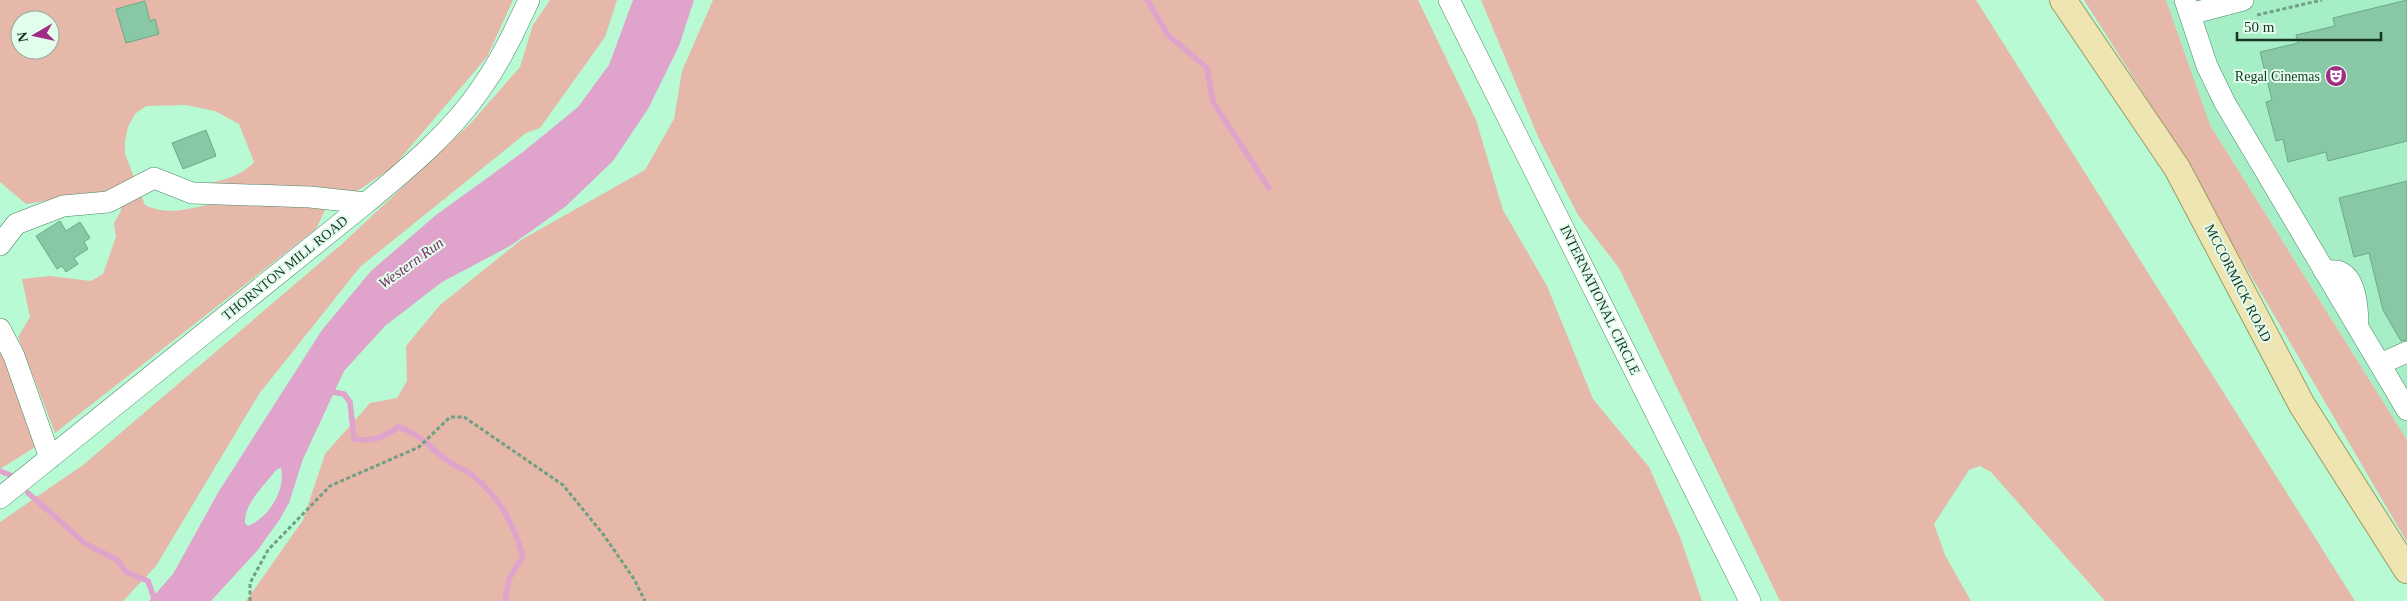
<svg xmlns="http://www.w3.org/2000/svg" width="2407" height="601" font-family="'Times New Roman',serif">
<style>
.built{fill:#a6efc6}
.green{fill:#e6b8a9;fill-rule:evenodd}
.water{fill:#e0a3cc;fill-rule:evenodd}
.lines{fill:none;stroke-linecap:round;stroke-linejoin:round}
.stream{stroke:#e0a3cc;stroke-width:5.5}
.building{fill:#88c8a4;stroke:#6baa87}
.minor-casing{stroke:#498866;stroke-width:22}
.major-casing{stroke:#9c9b60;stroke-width:28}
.path{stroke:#6f9f84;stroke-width:3;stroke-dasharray:4 2.5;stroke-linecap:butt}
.minor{stroke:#fff;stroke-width:21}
.major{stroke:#eee5b3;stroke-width:26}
.labels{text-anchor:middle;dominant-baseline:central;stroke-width:4;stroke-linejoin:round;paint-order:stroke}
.poi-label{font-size:14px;fill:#193325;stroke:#e3fded;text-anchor:end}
.street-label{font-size:14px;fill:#193325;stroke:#e3fded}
.water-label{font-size:15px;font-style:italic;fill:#762f63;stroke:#e3fded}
</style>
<rect width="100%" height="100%" fill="#b8fad4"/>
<!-- built -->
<path class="built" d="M2166,0H2407V440L2210,125Z"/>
<!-- green -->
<path class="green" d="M0,0H513L487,57L393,167L356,192L192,187C214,181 238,180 254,162L239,124L215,111L186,105L146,106L135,114L128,127L125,141V154L145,205C172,218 196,205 223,203C254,200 296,205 327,206L316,229L55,433L18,337L30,317L22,279L50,276L91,281L103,274L116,237L114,223L121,211L119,198L108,191L26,204L0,182ZM20,20H50V50H20Z
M550,0H617L605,37L540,128L526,133L360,267L259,394L156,566L123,601H0V522L83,465L342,244L470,124L520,67L533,25Z
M713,0H1418L1476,120L1503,210L1547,286L1593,399L1649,467L1680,537L1702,601H246L303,520L325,454L370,403L397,398L407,381L406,346L440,305L521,240L645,170L674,119L682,71Z
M1481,0H1976L2355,601H2105L1991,472L1980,466L1969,470L1934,524L1945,555L1971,601H1780L1619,268L1578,215L1539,139Z
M2084,0H2166L2210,125L2407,440V542L2152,107Z
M0,343L40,444L0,469Z"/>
<!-- water -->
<path class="water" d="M633,0H694L679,46L648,109L613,161L565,207L510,246L442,282L385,326L344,371L303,459L289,503L280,519L257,551L211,601H149L173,574L219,491L322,330L371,271L436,215L523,152L578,107L609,65ZM281,468C286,491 268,518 248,526L245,523C244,503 265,485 276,470Z"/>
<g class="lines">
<!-- stream -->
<path class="stream" d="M1147,0L1168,35L1207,68L1213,102L1269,188
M326,391L344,394L350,402L354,439C373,442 383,438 398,427C417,432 430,447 445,459C454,466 464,469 472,475C500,497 513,523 523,556L509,579L505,601
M0,471L10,475
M28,493L86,544L117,560L126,572L148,581L155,601"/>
</g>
<!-- building -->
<path class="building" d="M2407,0V141L2328,161L2326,152L2288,162L2283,139L2276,141L2266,102L2272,100L2260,52L2298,43L2296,35L2335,26L2333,18Z
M145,1L150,21L155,19L159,34L126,43L116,9Z
M206,130L216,156L183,169L172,143Z
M2407,181V340L2401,341L2383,310L2369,253L2354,257L2339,198Z
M60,221L66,231L80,222L90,238L84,242L88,249L74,258L78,264L66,272L62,266L57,269L36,236Z"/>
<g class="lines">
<!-- minor casing -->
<g class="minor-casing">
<path id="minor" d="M1449,0L1750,601
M2185,0L2207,66L2225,103L2407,410
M2190,14L2243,0
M0,245L16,224L63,206L108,202L154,178L192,193L310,197L366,203
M2324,271C2329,271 2336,270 2340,272C2356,279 2357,306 2358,320
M0,329L14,356L50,458
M2380,364L2407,352
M0,498L366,203C407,169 452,132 482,87C501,60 515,30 529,0"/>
</g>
<!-- major casing -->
<g class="major-casing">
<path id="major" d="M2063,0L2177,168L2302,405L2407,570"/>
</g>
<!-- path -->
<path class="path" d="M2257,15L2322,0
M250,601V583L268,550L330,486L419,447L450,417H464L563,485L603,534L634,579L645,601"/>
<!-- minor -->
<use href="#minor" class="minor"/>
<!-- major -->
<use href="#major" class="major"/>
</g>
<!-- icons -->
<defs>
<g id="theatre-disc" transform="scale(1.125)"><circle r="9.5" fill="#a12c85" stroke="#e3fded"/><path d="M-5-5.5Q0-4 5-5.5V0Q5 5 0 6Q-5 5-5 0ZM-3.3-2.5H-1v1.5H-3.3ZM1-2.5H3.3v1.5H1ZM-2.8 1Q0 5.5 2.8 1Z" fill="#fff"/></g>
</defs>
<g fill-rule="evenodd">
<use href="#theatre-disc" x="2336" y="76"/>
</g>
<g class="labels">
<!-- poi labels -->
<g class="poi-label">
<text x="2320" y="76">Regal Cinemas</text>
</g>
<!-- street labels -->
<g class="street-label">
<text transform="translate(285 268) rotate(-39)">THORNTON MILL ROAD</text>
<text transform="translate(2238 283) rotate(63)">MCCORMICK ROAD</text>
<text transform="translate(1600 300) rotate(64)">INTERNATIONAL CIRCLE</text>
</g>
<!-- water labels -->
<g class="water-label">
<text transform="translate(411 263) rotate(-36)">Western Run</text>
</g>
</g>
<!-- north arrow -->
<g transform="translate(35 35) rotate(261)"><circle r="24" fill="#e3fded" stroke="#92ac9d"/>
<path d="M0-4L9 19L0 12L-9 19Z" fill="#a12c85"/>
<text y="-8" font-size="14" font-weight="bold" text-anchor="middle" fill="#193325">N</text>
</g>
<!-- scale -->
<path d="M2237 32v8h144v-8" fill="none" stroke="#193325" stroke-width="2.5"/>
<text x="2244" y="32" font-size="15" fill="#193325" stroke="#e3fded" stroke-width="4" paint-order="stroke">50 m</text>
</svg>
